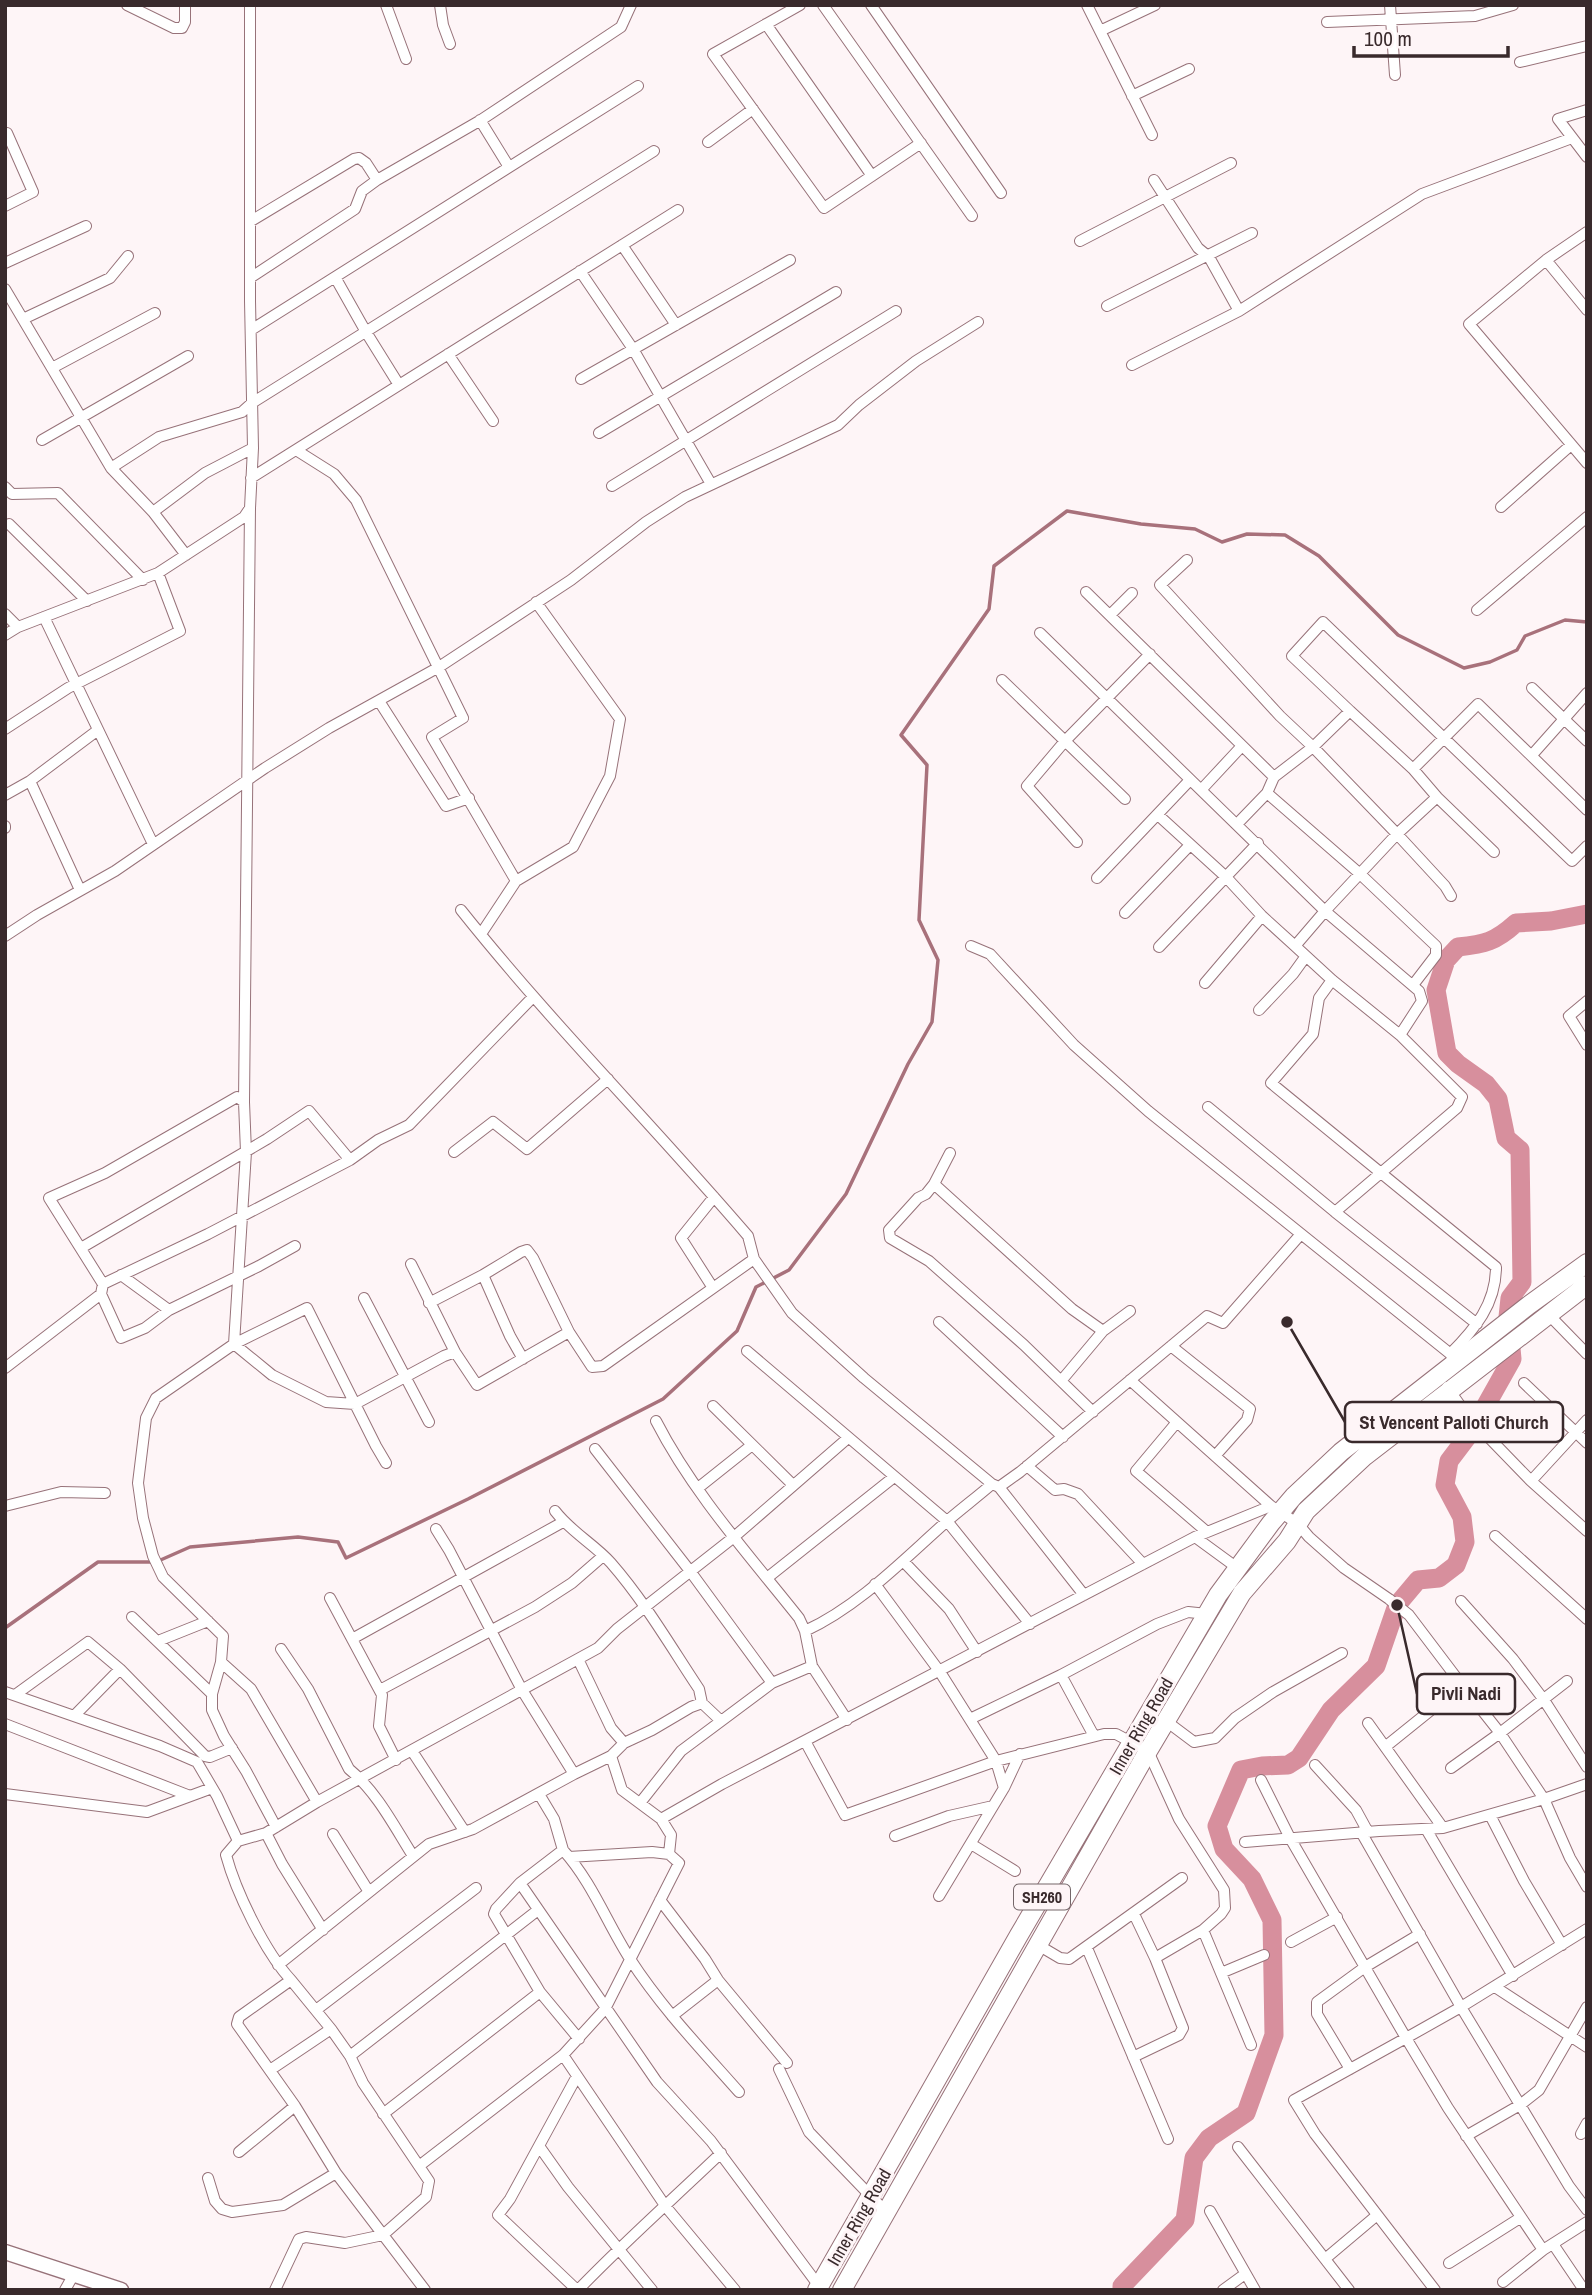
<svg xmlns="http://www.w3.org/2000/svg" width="1592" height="2295" font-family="'Archivo Narrow',sans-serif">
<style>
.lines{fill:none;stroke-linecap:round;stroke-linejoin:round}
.stream{stroke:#a8717b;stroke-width:3.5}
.river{stroke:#d78f9d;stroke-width:19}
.street-casing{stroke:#977279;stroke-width:12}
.secondary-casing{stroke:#977279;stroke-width:17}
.highway-casing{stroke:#977279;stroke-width:20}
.street{stroke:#fff;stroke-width:10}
.secondary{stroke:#fff;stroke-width:14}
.highway{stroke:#fff;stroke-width:18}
.labels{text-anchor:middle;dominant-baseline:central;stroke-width:6;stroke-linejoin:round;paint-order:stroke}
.shield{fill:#fef5f7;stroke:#746769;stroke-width:2}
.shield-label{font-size:16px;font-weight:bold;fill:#392a2c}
.street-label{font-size:18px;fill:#392a2c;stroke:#fef5f7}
.leader{fill:none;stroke:#392a2c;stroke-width:2.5}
.callout-dot{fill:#392a2c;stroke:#fef5f7;stroke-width:2.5}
.callout{fill:#fef5f7;stroke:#392a2c;stroke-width:2.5}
.callout-label{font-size:19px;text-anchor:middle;font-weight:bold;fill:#392a2c}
</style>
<rect width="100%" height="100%" fill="#fef5f7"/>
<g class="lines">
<!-- stream -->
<path class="stream" d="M5,1628L98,1562H156L190,1547L298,1537L338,1542L346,1558L468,1499L663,1399L737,1331L756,1287L789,1270L846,1194L908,1064L932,1022L938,960L919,920L927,765L901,735L989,609L994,566L1067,511L1141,524L1195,529L1222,542L1247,534L1285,535L1319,556L1398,635L1464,668L1490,662L1517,650L1525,636L1565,620L1587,622"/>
<!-- river -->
<path class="river" d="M1122,2290V2286L1185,2220L1194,2158L1209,2138L1246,2113L1274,2035L1272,1920L1252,1879L1224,1849L1217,1826L1241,1770L1262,1766L1288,1765L1299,1758L1331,1710L1376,1666L1397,1605L1418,1580L1439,1578L1456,1565L1465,1542L1462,1517L1445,1485L1449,1461L1471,1432L1512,1359L1508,1317L1510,1298L1522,1282L1520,1150L1506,1138L1498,1099L1486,1084L1458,1064L1447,1053L1436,990L1446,960L1458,947C1485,944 1495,942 1516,923L1551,921L1587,914"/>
<!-- street casing -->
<g class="street-casing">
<path id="street" d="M127,5L174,28H182L185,22V5
M386,5L406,59
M440,5L443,25L450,44
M800,5L713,54L824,208L921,143
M823,5L972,216
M871,5L1001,193
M1087,5L1152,135
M1390,5L1395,75
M1327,22L1475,16L1513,5
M766,24L872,176
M1100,31L1155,5
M1520,62L1587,46
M1132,96L1189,69
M1587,110L1558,119L1587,157
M480,120L509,167
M708,142L753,109
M1154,180L1198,248L1209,257L1239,311
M5,206L33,192L7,133
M251,221L354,159L359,158L366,163L377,180
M1587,232L1546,260L1587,310
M1080,241L1231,163
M622,245L676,325
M1546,260L1469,324L1587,463
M5,263L86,226
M580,271L633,349L711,484
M335,277L366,332L399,385
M250,278L355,209L362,191L377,180L481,120L621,27L631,5
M5,289L111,468L153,512L186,555
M1107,306L1252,233
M23,319L110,278L128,256
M251,330L638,86
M448,354L493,421
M1132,365L1239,311L1422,194L1572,138
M52,368L155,313
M581,379L790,260
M599,433L836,292
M42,440L188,356
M296,450L334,474L356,500L463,718L432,737L516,881
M111,468L159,437L242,412L252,403L654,151
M251,478L678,210
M612,486L896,311
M5,487L12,494L58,493L143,580
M1501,507L1571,445
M153,512L205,473L253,448
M9,524L87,601
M1187,560L1160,585L1280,716L1313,747L1350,711L1413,769L1478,704L1587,810
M1086,592L1274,777L1267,793L1238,823
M1477,610L1587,517
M5,614L18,627
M1110,615L1132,593
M44,617L153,844
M1040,633L1325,911L1295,946L1332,980L1400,1035
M5,635L18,627L158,573L244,517L250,508L253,448L250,301V5
M1002,680L1125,799
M1532,688L1564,719L1532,755
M1587,693L1564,719L1587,741
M379,701L446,806L469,798
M1350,711L1292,656L1323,622L1572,861L1587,846
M5,729L68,688L180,631L158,573
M1274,777L1313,747L1397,834L1437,797L1413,769
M30,781L80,890
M1201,790L1241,747
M1267,793L1359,873L1436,946V955L1413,985
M5,795L30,781L98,730
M1437,797L1494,852
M1158,815L1226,877L1262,916L1295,946
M5,826V828
M1077,842L1027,786L1065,741L1150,654
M1097,878L1190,780
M461,910C551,1023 654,1126 748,1236L754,1259L792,1313L864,1378L992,1484
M1125,913L1190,845
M481,934L516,881L573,847L610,776L620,719L536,602
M5,936L37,915L115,871L265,768L329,728L439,667L571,580L646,522L685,497L838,425L859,405L916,361L978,322
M971,946L990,954L1074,1045L1148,1111L1458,1360
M1159,947L1258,843
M1332,980L1319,998L1313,1034L1271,1083L1496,1267C1496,1304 1475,1329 1450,1354
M1205,983L1262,916
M1587,1001L1569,1016L1587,1045
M1259,1010L1293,974L1306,956
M244,1102L250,508
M1208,1107L1335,1212L1477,1324
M454,1152L493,1122L527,1149L608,1079
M950,1153L934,1184L1072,1309L1103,1331L1061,1381
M350,1160L378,1140L409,1125L533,997
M934,1184L926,1194L918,1198L889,1230L890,1238L929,1261L1024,1345L1093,1412
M1335,1212L1457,1108L1462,1097L1400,1035L1422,1001L1419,991L1325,911L1397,834L1445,886L1451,896
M81,1248L267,1139L309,1111L350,1160L208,1234L103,1284
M411,1264L455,1352L477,1385L569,1332
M121,1275L169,1310
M483,1275L510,1336L523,1359
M713,1288L681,1238L714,1197
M101,1294L121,1338L145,1328L169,1310L259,1266L295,1246
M364,1298L429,1422
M429,1303L483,1275L521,1252L527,1250L533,1258L569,1332L592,1367L603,1366L754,1259
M1548,1314L1587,1354
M939,1322L1063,1437
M1103,1331L1130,1311
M1171,1346L1250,1409L1247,1420L1215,1456
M747,1351L947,1521L1030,1624
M5,1368L101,1294L103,1284L49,1198L105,1173L237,1097L244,1102L246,1152L234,1344L272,1375L326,1402L355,1404L444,1356L455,1352
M1130,1380L1271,1506L1298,1524L1309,1537L1344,1568L1389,1599L1409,1615L1462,1685
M1524,1383L1587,1443
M1447,1387L1467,1415L1531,1481L1587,1420
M713,1406L793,1485
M656,1421C693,1493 749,1555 799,1618L805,1631L812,1666L847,1720
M1177,1422L1136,1471L1207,1532
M595,1449L690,1571L772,1683
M1027,1466L1055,1490L1064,1489L1078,1494L1143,1564
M1531,1481L1587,1531
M999,1487L1084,1595
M698,1488L752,1445
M5,1506L61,1492L105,1493
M555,1511C571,1532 594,1544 611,1563C645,1602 671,1647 699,1689L702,1703L720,1720
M1495,1536L1587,1619
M1195,1537L1236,1567
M903,1561L949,1609L977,1652
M767,1578L894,1477
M875,1584L940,1672L996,1761L1104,1734H1116L1148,1751L1179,1819L1224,1890L1225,1908L1221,1914L1203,1930L1155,1958L1183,2028L1179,2035L1133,2057
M330,1598L382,1695L379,1726L396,1760
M1461,1601L1513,1659L1544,1700L1587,1767
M132,1617L212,1694
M805,1631C859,1606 902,1561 946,1522C961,1509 977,1497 992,1484L999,1487L1020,1472L1207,1316L1223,1323L1301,1234
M352,1639L563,1522
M158,1641L208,1621
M281,1649L308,1689L349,1769C377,1792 394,1826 413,1856
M221,1662L223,1636L163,1577L153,1556L143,1518L138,1483L146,1418L156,1398L234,1344L307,1308L376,1446L386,1463
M1061,1675L1094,1736
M380,1690L535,1607L572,1583L603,1556
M5,1692L160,1746L197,1762L217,1796L238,1841L226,1855C236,1892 265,1952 291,1980L239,2017L237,2024L295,2106L336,2173L425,2290
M15,1695L88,1642L120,1669L205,1756L210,1757L232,1748
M74,1716L120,1669
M970,1719L1061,1675L1157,1624L1188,1612L1207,1614
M1166,1721L1194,1742L1215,1738L1235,1718L1273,1692L1342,1653
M1368,1723L1443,1828
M5,1724L190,1796
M805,1741L845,1815L996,1761L1004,1788
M624,1743L652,1730L691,1707L702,1703
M1385,1747L1462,1685L1500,1733L1567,1681
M412,1751L465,1832
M611,1756L622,1790L661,1819L671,1835L669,1854
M1315,1765L1356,1810L1368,1832
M1451,1768L1500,1733L1544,1799L1570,1858L1587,1887
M574,1774L611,1756L624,1743L611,1728L578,1659
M1261,1780L1290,1838L1406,2038L1461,2007L1361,1832
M5,1794L147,1812L212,1788
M539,1794L554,1819L563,1850
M640,1803L681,1751L772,1683L812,1666
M1490,1815L1524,1881L1562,1945
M661,1819L722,1784L1195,1537L1271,1506
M276,1827L246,1771L224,1736L212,1710V1694L221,1662L251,1689L317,1802
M1426,1829L1513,1976
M266,1833L282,1864L323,1930
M333,1834L369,1892
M895,1836L949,1816L993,1806
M238,1841L266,1833L317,1802L598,1648L617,1629L734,1537L848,1438
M1245,1842L1379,1831L1443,1828L1544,1799L1587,1784
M971,1844L1015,1871
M520,1883L496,1909L494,1914L540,1992L579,2039
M939,1896L1004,1788L1020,1754
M660,1900L705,1959L718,1980L787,2063
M1134,1914L1155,1958
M1587,1929L1461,2007L1569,2186L1587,2210
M1203,1930L1251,2045
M1291,1942L1337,1917
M1038,1945L1060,1958L1069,1959L1182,1878
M1087,1948L1168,2139
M278,1965L429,1844L473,1829L574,1774L522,1690L449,1550L436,1529
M1221,1973L1264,1955
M1495,1987L1587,2047
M316,2010L476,1888
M672,2016L718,1980
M563,2055L666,2207L735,2290
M350,2056L538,1910
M779,2069L809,2132L886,2212
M1350,2069L1317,2014V2002L1365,1967L1420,1934
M270,2070L331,2029
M577,2076L510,2199L498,2215L577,2290
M739,2092C701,2049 661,2007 630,1959C607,1923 592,1882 563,1850L520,1883L657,2082L711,2141L819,2286
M383,2114L540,1992
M1581,2134L1587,2123
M1466,2136L1520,2105L1539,2090L1587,2007
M539,2146L568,2187L652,2290
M1238,2147L1349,2290
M239,2152L295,2106
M419,2166L563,2055L605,2009L679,1863L669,1854L652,1852L569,1857
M208,2178L215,2201L222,2209L232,2212L283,2205L336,2173
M1210,2211L1255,2290
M1553,2244L1584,2290
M1325,2259L1376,2216
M1449,2263L1520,2218
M1503,2282L1543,2250
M65,2290L74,2274
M275,2290L299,2239L306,2237L345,2243L383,2235L426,2197L429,2181L363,2083L350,2056L331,2029L291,1980
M578,2290C624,2242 673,2199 721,2153
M1223,2290L1245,2274
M1435,2290L1315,2134L1294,2100L1406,2038L1448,2108L1543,2250L1587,2222"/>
</g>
<!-- secondary casing -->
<g class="secondary-casing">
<path id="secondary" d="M5,2252L121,2290"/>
</g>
<!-- highway casing -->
<g class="highway-casing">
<path id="highway" d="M817,2290L1019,1935L1218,1595L1271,1523L1294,1496L1341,1452L1529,1305L1587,1263
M842,2290L1148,1751L1242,1593L1287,1541L1306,1511L1365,1456L1587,1285"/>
</g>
<!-- street -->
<use href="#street" class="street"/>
<!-- secondary -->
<use href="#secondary" class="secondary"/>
<!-- highway -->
<use href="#highway" class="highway"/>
</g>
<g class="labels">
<!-- shield labels -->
<rect class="shield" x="1014" y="1884.5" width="56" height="25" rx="5"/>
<g class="shield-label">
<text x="1042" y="1897">SH260</text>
</g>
<!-- street labels -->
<g class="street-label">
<text transform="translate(1141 1726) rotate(-60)">Inner Ring Road</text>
<text transform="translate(859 2217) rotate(-60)">Inner Ring Road</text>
</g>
</g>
<!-- callouts -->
<path class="leader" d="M1287 1322L1345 1422M1397 1605L1417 1694"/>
<g class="callout-dot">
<circle cx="1287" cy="1322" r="7"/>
<circle cx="1397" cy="1605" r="7"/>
</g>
<g class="callout">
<rect x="1345" y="1402" width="218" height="40" rx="7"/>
<rect x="1417" y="1674" width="98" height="40" rx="7"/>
</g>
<g class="callout-label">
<text x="1454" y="1429">St Vencent Palloti Church</text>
<text x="1466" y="1700">Pivli Nadi</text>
</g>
<!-- border -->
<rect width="1592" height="2295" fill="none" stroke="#392a2c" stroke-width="14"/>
<!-- scale -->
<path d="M1354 46v10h154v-10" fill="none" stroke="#392a2c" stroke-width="3.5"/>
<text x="1364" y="46" font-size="21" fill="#392a2c" stroke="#fef5f7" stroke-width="5" paint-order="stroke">100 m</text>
</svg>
